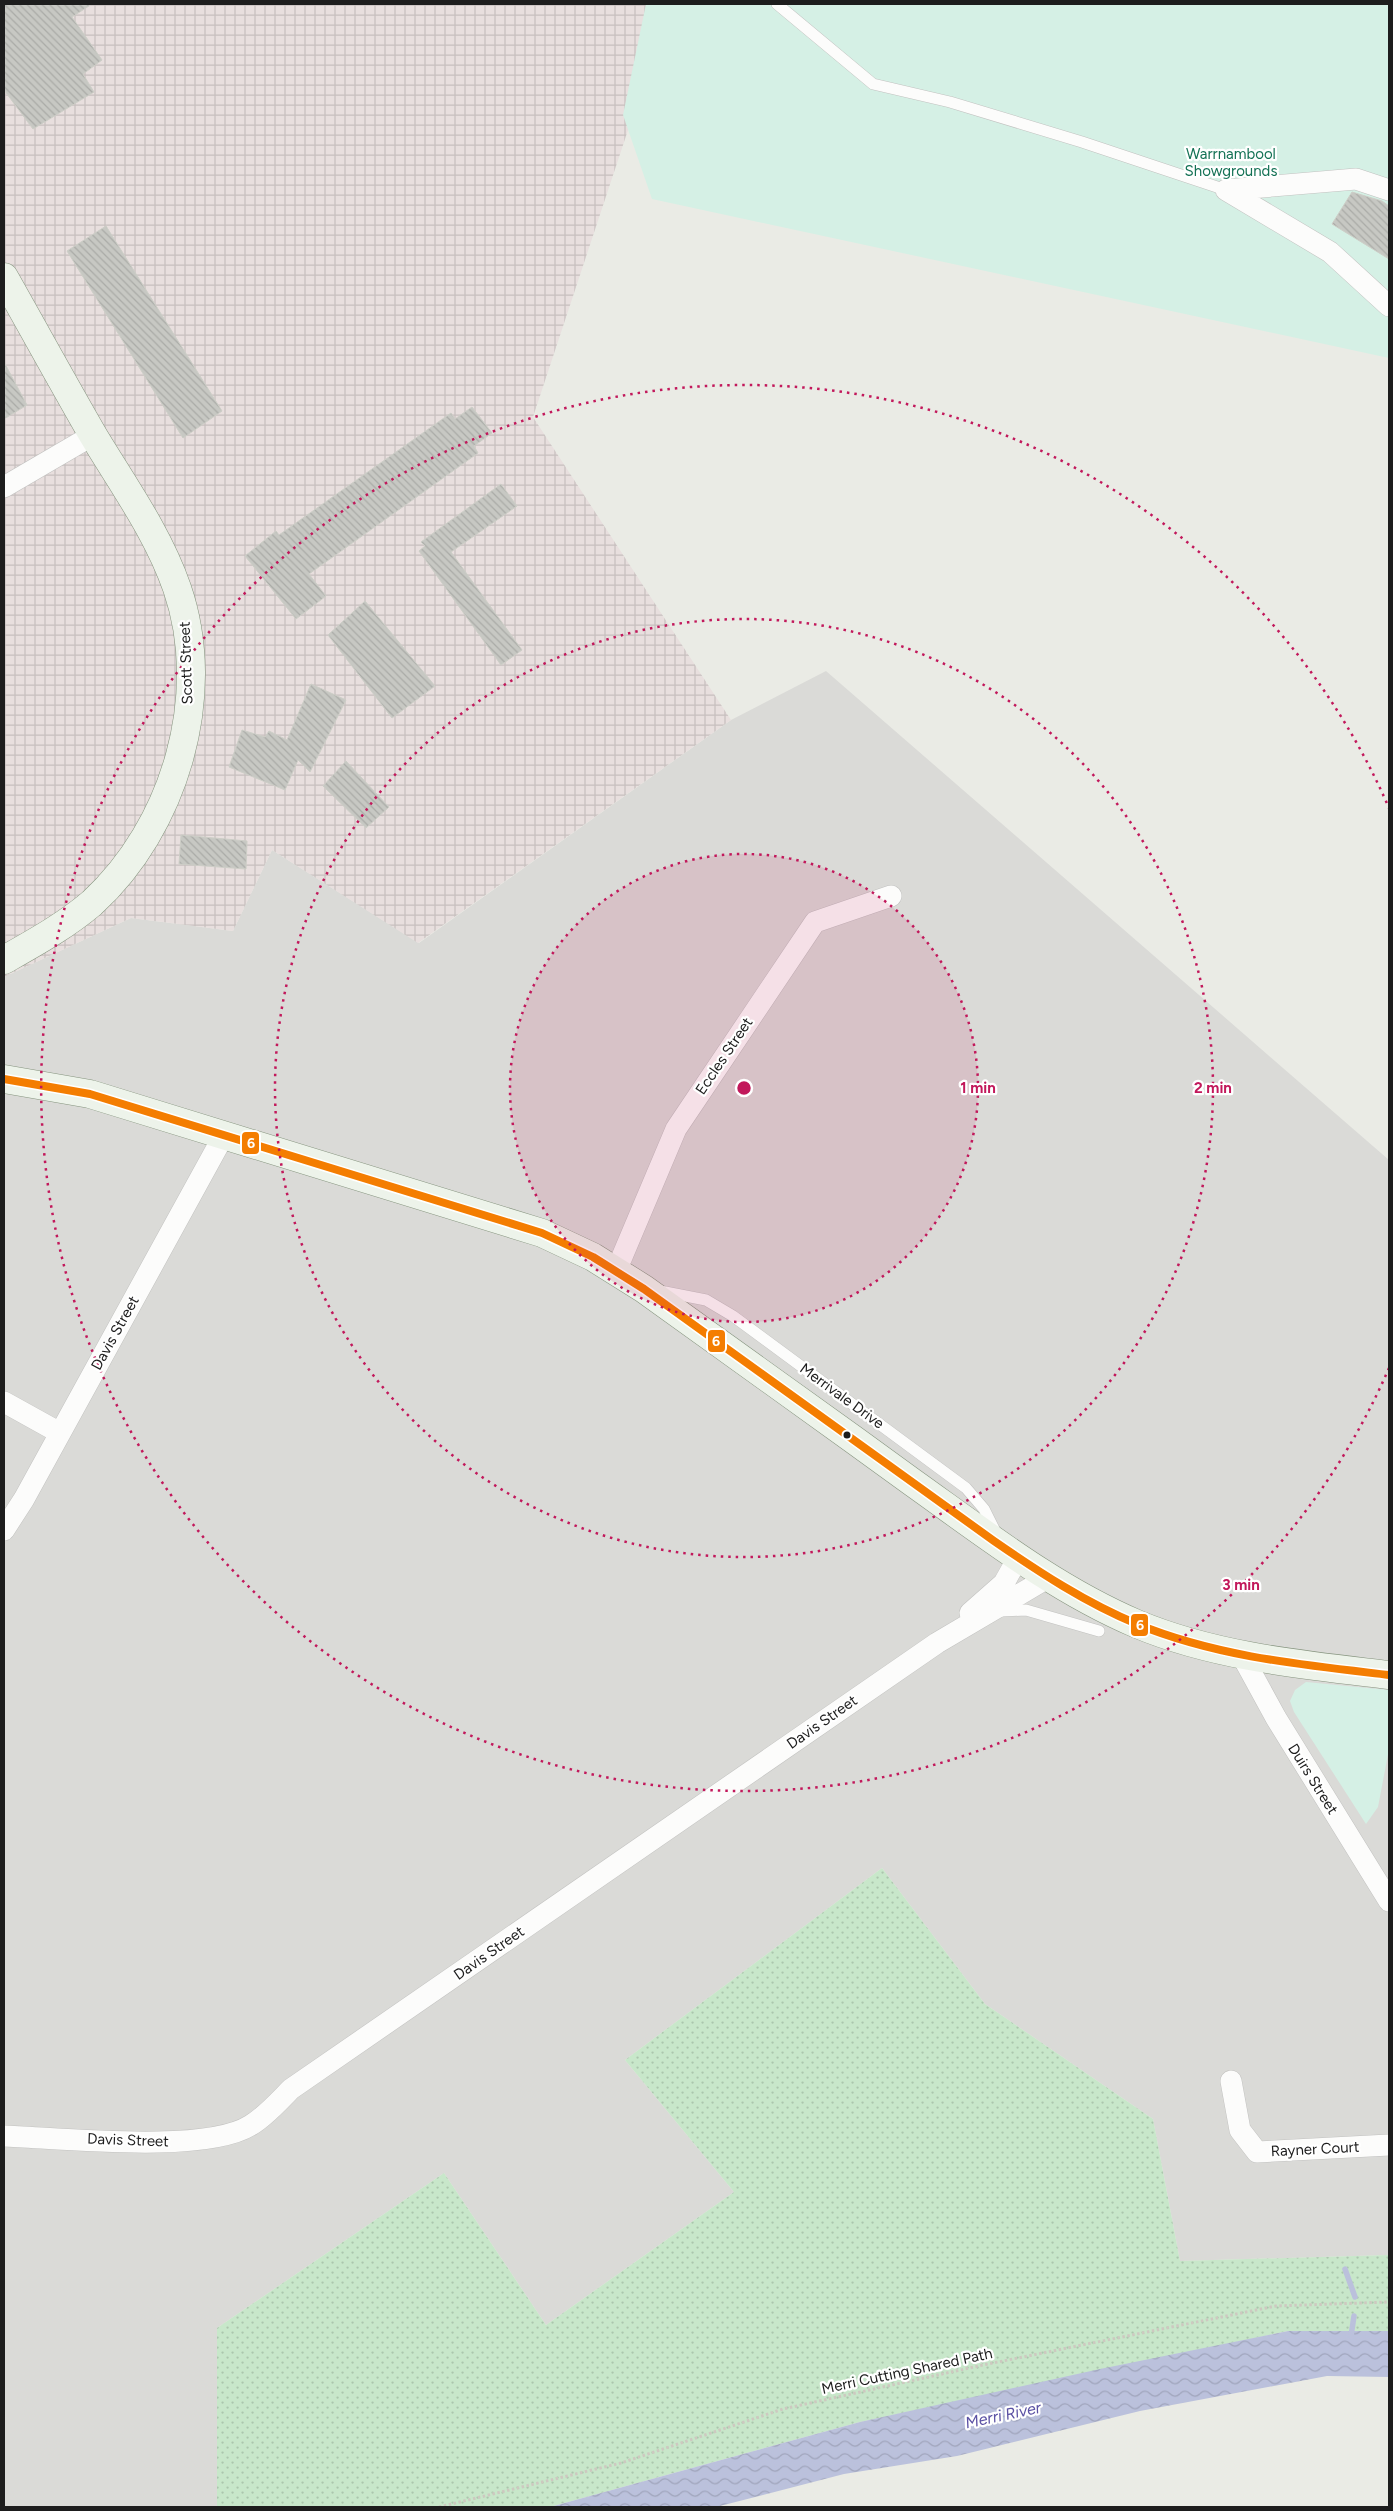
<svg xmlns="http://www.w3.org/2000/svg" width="1393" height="2511" font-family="Figtree,sans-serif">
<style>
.residential{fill:#dadad7}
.industrial{fill:url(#industrial-grid)}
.grass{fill:url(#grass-dots)}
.park{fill:#d5f0e5}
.water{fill:url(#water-waves)}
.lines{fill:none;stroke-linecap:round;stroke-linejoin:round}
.stream{stroke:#bbc1dc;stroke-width:5.5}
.building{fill:url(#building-back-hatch);stroke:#cdcec7}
.lane-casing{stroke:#c2c2c0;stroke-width:12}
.street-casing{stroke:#c2c2c0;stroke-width:22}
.secondary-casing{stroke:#86947f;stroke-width:29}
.path{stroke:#cdc9c0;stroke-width:3;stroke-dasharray:2.5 2.5;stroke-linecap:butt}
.lane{stroke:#fcfcfb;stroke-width:11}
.street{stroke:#fcfcfb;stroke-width:21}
.secondary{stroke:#edf3ea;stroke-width:28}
.bus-1-casing{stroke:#fff;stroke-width:11}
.bus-1{stroke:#f47d01;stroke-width:8}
.ring{fill:none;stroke:#c2185b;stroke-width:2.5;stroke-dasharray:2.5 5}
.bus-dot{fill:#1d1d1d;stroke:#fff;stroke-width:2}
.labels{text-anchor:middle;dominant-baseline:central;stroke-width:4.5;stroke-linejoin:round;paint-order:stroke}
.park-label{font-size:15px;fill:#147255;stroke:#fff}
.street-label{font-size:15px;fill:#1d1d1d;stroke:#fff}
.water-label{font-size:16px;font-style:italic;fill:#5b51a4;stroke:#fff}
.centre{fill:#c2185b;stroke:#fff;stroke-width:2.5}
.ring-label{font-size:15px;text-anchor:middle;font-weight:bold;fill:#c2185b;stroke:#fff;stroke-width:4.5;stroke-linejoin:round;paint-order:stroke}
.line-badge{stroke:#fff;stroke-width:2}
.badge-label{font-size:14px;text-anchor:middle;font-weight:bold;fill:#fff}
</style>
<defs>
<pattern id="industrial-grid" width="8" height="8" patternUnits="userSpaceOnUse" patternTransform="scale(1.25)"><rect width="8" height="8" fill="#e8dfde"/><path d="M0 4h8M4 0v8" fill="none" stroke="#c7bfbe"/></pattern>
<pattern id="grass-dots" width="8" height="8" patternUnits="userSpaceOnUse" patternTransform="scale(1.25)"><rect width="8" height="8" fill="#c8e7ca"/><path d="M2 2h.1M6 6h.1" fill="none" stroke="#abc6ad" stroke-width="1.8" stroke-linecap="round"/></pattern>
<pattern id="water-waves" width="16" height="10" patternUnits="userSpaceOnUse" patternTransform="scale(1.25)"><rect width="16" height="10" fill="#bbc1dc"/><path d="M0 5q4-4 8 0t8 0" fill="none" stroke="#a0a5bc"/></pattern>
<pattern id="building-back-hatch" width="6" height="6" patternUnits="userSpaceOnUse" patternTransform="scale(1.25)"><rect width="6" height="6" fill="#c7c8c3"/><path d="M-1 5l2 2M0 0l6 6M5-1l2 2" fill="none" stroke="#aaaba7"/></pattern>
</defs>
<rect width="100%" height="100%" fill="#eaebe5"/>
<!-- residential -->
<path class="residential" d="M826,671L1389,1160V2255L1180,2261L1153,2119L985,2004L882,1868L625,2060L734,2192L546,2325L444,2173L217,2328V2507H4V977L131,918L233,931L272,850L419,943L731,720Z"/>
<!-- industrial -->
<path class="industrial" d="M4,4H652L628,130L533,417L731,720L418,943L272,850L233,931L131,918L4,977Z"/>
<!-- grass -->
<path class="grass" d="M882,1868L985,2004L1153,2119L1180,2261L1389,2255V2331H1288L860,2422L550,2507H217V2328L444,2173L546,2325L734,2192L625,2060Z"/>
<!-- park -->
<path class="park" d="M646,4H1389V358L652,199L623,115Z
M1306,1682L1389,1690V1749L1378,1807L1366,1824L1294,1712L1290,1701L1295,1690Z"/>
<!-- water -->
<path class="water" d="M1288,2331H1389V2377L1327,2376L1140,2411L957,2456L844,2474L716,2507H550L860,2422L1100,2369Z"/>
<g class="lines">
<!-- stream -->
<path class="stream" d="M1345,2269L1355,2297
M1351,2336L1354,2316"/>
</g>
<!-- building -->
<path class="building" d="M4,4H92L72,17L102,60L83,74L94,92L33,129L4,90Z
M1352,192L1382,201L1389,206V259L1332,224Z
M106,226L222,411L183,438L67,251Z
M4,362L27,405L4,419Z
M472,407L492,433L474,446L478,453L309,574L326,596L296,619L245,556L276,531L279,535L451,413L455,419Z
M501,484L517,506L451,552L522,650L501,665L419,551L425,546L421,542Z
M365,601L435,686L392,718L328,635Z
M311,684L346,700L310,772L298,760L285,790L229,767L242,730L265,737L269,731L287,740Z
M346,761L389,807L366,828L323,786Z
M181,835L247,841L246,869L179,864Z"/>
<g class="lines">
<!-- lane casing -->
<g class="lane-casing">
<path id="lane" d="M777,4L873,84L950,102L1082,142L1226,190
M660,1291L706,1300L733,1316L966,1488L984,1509L997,1535
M1001,1611L1026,1610L1099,1631"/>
</g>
<!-- street casing -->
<g class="street-casing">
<path id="street" d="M1226,190L1330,252L1389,306
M1226,190L1356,179L1389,190
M4,487L93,435
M616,1271L676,1129L815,922L891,896
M4,1402L60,1433
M4,1530L24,1499L224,1135
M970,1613L1004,1583L1018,1558
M1241,1654L1276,1718L1389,1901
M1231,2081L1240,2130L1257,2152L1389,2145
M4,2136C60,2138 206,2154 251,2125C266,2116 279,2101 291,2089L937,1643L1049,1577"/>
</g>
<!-- secondary casing -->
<g class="secondary-casing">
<path id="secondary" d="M4,277C34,330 63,383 93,435C123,485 158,533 177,588C214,695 175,827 92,903C65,926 34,943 4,960
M4,1079L90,1094L542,1233L593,1257L644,1289C733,1353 823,1417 912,1482C985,1534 1055,1589 1137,1624C1216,1657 1305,1665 1389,1675"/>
</g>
<!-- path -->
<path class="path" d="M439,2507L621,2463L783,2409L983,2365L1276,2306L1389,2302"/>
<!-- lane -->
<use href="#lane" class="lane"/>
<!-- street -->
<use href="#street" class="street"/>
<!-- secondary -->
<use href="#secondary" class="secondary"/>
<!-- bus-1 casing -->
<g class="bus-1-casing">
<path id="bus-1" d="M4,1079L90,1094L542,1233L593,1257L644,1289L994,1541C1039,1572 1086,1603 1137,1624C1217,1657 1304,1665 1389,1675"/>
</g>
<!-- bus-1 -->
<use href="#bus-1" class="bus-1"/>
</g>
<!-- distance rings -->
<circle cx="744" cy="1088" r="234" fill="#c2185b" fill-opacity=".12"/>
<g class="ring">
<circle cx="744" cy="1088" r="234"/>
<circle cx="744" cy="1088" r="469"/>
<path d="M1389 1368A703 703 0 1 1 1389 808"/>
</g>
<!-- markers -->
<circle class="bus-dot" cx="847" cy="1435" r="4.5"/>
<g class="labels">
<!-- park labels -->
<g class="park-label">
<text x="1231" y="154">Warrnambool<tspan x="1231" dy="17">Showgrounds</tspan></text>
</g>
<!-- street labels -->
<g class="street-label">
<text transform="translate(186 663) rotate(-92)">Scott Street</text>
<text transform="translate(724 1056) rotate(-56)">Eccles Street</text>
<text transform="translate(115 1333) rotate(-61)">Davis Street</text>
<text transform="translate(842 1396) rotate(36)">Merrivale Drive</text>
<text transform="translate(822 1722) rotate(-35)">Davis Street</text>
<text transform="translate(1313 1779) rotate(58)">Duirs Street</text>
<text transform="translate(489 1953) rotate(-35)">Davis Street</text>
<text transform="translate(128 2140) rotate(2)">Davis Street</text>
<text transform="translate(1315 2149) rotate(-3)">Rayner Court</text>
<text transform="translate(907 2371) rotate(-12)">Merri Cutting Shared Path</text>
</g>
<!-- water labels -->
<g class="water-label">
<text transform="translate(1003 2415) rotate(-12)">Merri River</text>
</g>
</g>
<circle cx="744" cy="1088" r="8" class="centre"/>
<g class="ring-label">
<text x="978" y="1093">1 min</text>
<text x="1213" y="1093">2 min</text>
<text x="1241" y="1590">3 min</text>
</g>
<g class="line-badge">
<rect x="241" y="1131" width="19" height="24" rx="5" fill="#f47d01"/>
<rect x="707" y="1329" width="19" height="24" rx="5" fill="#f47d01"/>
<rect x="1130" y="1613" width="19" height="24" rx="5" fill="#f47d01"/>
</g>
<g class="badge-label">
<text x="251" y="1148">6</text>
<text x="716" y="1346">6</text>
<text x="1140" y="1630">6</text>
</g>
<!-- border -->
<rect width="1393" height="2511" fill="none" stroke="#1d1d1d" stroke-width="10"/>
</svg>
